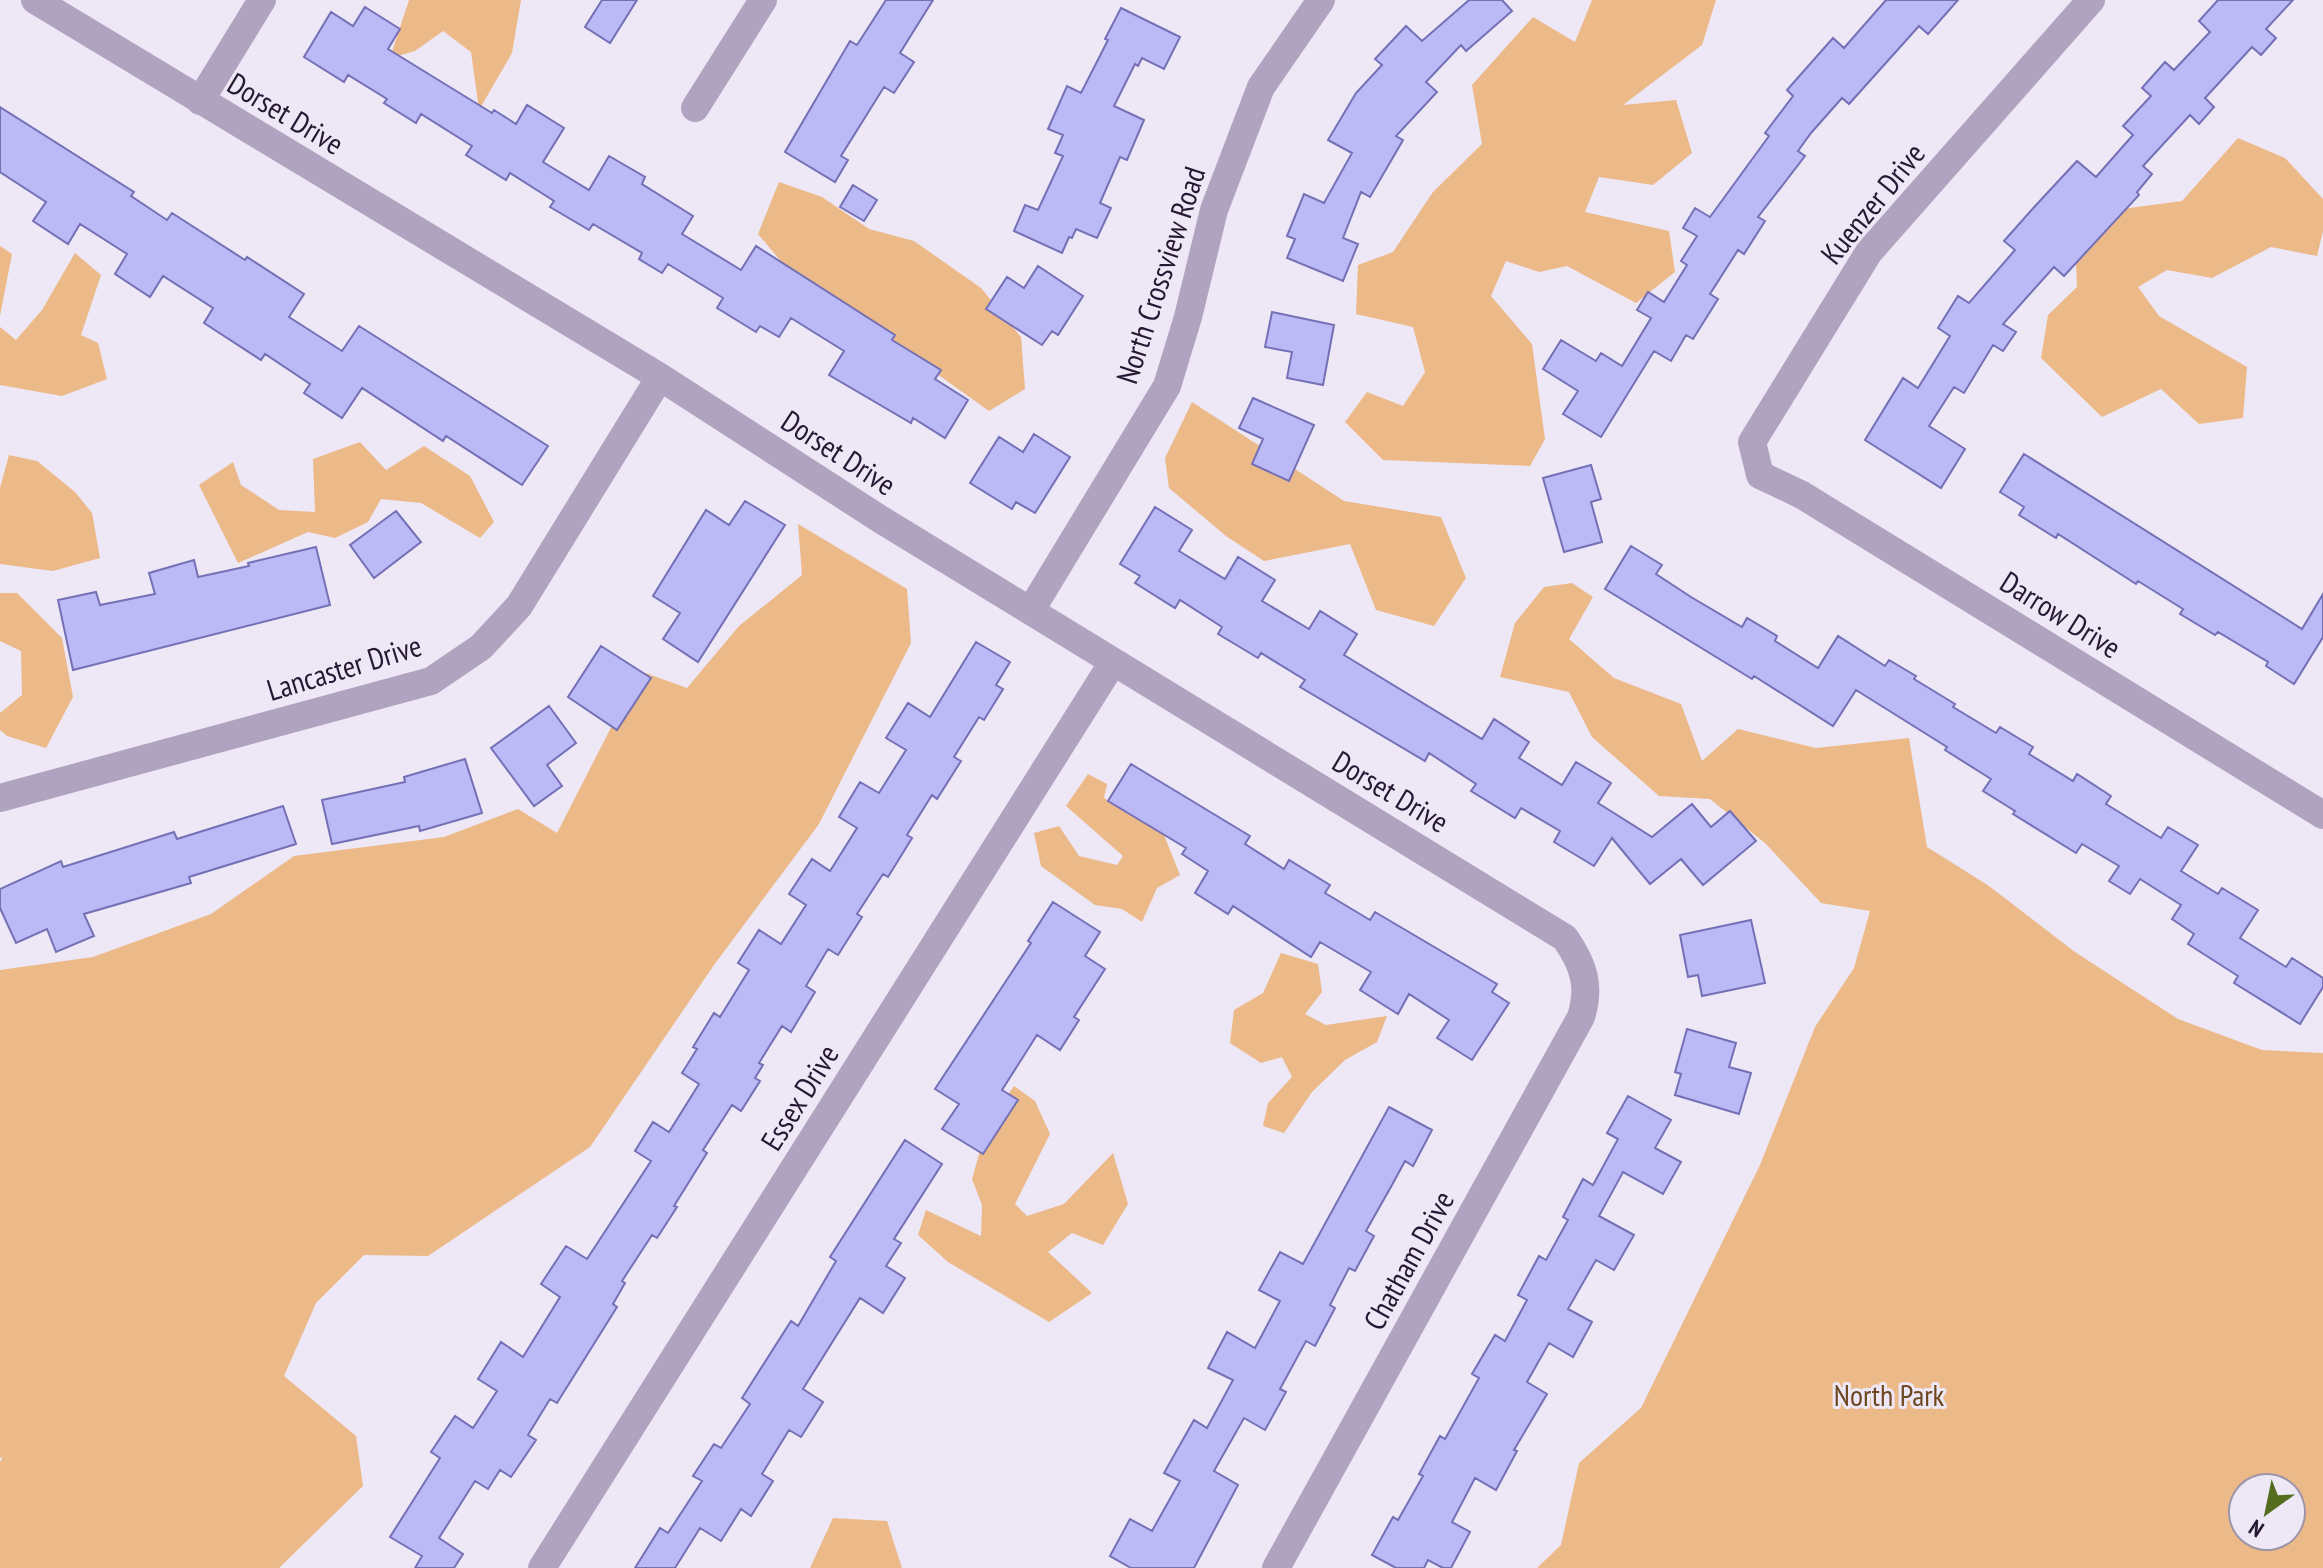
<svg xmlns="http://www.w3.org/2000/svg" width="2323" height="1568" font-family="'PT Sans Narrow',sans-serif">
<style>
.green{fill:#ecb988;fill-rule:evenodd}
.building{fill:#bbbaf7;stroke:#7470b6;stroke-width:2}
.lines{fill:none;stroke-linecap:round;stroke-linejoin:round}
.minor{stroke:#b0a3c0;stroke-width:28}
.labels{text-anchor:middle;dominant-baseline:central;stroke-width:6;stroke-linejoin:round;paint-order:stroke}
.street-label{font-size:30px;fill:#251833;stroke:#eee7f6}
.park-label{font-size:30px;fill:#6d471f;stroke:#eee7f6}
</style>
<rect width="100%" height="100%" fill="#eee7f6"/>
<!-- green -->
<path class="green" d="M409,0H521L512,53L479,110L471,52L443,31L415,51L390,58Z
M1592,0H1716L1702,45L1623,105L1676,100L1692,153L1653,185L1599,177L1585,212L1669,231L1675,272L1636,303L1567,266L1539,272L1506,261L1491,296L1532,344L1545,439L1530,466L1383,460L1345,422L1367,392L1403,406L1425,372L1413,327L1356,314L1358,265L1393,252L1433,192L1482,144L1472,85L1533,17L1575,42Z
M2238,138L2285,158L2323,199V231L2317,256L2271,247L2212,278L2167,270L2138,287L2159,316L2247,367L2243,418L2199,424L2161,389L2102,417L2041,358L2048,315L2077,287L2075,238L2114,210L2182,201Z
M779,182L822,197L869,229L914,241L981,288L1021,337L1025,389L989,411L863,321L795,278L758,234Z
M0,246L12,254L0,316Z
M75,253L101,275L81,335L98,343L107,379L62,396L0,385V327L16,340L42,310Z
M1192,402L1344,501L1441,517L1466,578L1434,626L1376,610L1350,544L1264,561L1226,536L1169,488L1165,458Z
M360,442L386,470L424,446L470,476L494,522L480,538L421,503L381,499L368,522L335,538L308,532L238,563L199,485L233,462L241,485L279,510L315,512L313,459Z
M9,455L37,461L75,492L92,513L100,558L53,571L0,564V488Z
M798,524L907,589L911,643L819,824L714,965L590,1147L428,1256L364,1255L316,1303L284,1376L356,1436L363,1486L279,1568H0V1462L3,1457L0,1458V970L93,957L211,914L294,856L444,837L518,809L557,833L640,671L687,688L739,626L802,575Z
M1572,583L1593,597L1569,639L1614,678L1681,704L1702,761L1738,729L1816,748L1909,738L1927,847L1989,886L2075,952L2178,1019L2262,1050L2323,1053V1568H1537L1561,1545L1579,1463L1641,1408L1760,1165L1815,1027L1854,968L1870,911L1821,903L1765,843L1710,799L1659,796L1592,737L1569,692L1500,677L1515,623L1544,587ZM2243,1488H2291V1536H2243Z
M0,593H17L62,638L73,697L46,748L7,736L0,730V713L22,695L21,651L0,641Z
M1088,774L1107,784L1104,798L1164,835L1180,875L1157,888L1142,922L1122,909L1095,905L1041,866L1034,833L1059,826L1079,856L1117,865L1123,856L1066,806Z
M1281,953L1318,964L1322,992L1305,1014L1326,1025L1387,1016L1377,1042L1345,1060L1312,1092L1284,1133L1263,1126L1268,1103L1292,1077L1282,1057L1261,1063L1230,1043L1234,1010L1263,993Z
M1014,1086L1035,1101L1050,1134L1015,1204L1027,1216L1064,1204L1113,1153L1128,1204L1103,1245L1072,1233L1048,1252L1092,1293L1049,1322L948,1262L918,1235L926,1210L981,1236L982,1205L972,1179L988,1123Z
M833,1518L887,1521L902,1568H810Z"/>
<!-- building -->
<path class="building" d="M602,0H637L610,43L585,27Z
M886,0H933L900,53L914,62L894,93L884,87L841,156L848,160L835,182L785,152L850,41L857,45Z
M1469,0H1502L1512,11L1466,51L1461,45L1426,82L1437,92L1396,136L1403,140L1370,197L1361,192L1343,238L1358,244L1343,281L1287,258L1295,239L1287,236L1304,194L1324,203L1352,153L1328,140L1356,93L1382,65L1375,59L1406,26L1422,41Z
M1886,0H1958L1928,34L1919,26L1849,104L1842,98L1811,133L1798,151L1805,156L1758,217L1765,221L1744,254L1738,250L1710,294L1718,299L1693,339L1686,335L1671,361L1654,351L1601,437L1563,414L1578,391L1543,369L1561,340L1596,361L1601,353L1622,366L1651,318L1637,310L1648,292L1664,302L1687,265L1681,261L1697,236L1683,228L1695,208L1710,217L1769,136L1765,133L1793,96L1787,90L1833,38L1844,48Z
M2218,0H2293L2266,29L2276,38L2261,55L2252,47L2205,98L2214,107L2199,124L2190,115L2143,166L2152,174L2137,192L2139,195L2064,276L2054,267L2003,324L2016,332L2003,351L1993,345L1964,393L1954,387L1929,426L1965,449L1941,488L1865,440L1903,378L1918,388L1950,336L1938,328L1958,296L1969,303L2015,250L2004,241L2037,204L2077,161L2096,177L2133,135L2123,126L2151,96L2142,88L2165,62L2174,70L2210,32L2199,21Z
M365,7L400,29L388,49L492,113L494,110L516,124L527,105L564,128L543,162L589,190L609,156L645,177L642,184L693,216L682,234L741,270L756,246L895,335L892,340L941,370L935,379L968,400L945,438L913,418L911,423L829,375L844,351L791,318L779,337L760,326L756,332L717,308L723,298L668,264L662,273L639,259L642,253L593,224L589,230L550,207L554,201L510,173L506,180L466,155L472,146L421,114L416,123L384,103L387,99L348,75L344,82L304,57L331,12L353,26Z
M1121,8L1180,37L1164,69L1142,58L1138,66L1135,64L1114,106L1144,120L1127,160L1120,157L1100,203L1111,208L1097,238L1076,229L1072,238L1069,237L1062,253L1014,231L1025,205L1038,210L1063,156L1055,153L1063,135L1048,129L1067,86L1081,93L1108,40L1105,39Z
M0,107L134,192L131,196L167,220L172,213L245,260L247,257L304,294L289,317L342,351L359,326L548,446L522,485L446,436L443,441L362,388L342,418L304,393L310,384L265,354L261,360L204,323L213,308L163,276L150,297L115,274L127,254L80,224L68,244L33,221L46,202L0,172Z
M853,185L877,200L864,221L840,207Z
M1038,266L1083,296L1058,335L1052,331L1042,345L986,309L1007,277L1024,288Z
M1272,312L1334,325L1323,385L1287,378L1292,352L1265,347Z
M1253,398L1314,425L1289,481L1252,464L1263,439L1239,428Z
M1034,434L1070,457L1035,513L1016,502L1012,509L970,483L999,437L1023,452Z
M2024,454L2302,629L2323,594V637L2294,684L2266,666L2268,662L2218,632L2215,635L2180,614L2183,609L2138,581L2136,584L2058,534L2056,538L2019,515L2024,507L2000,492Z
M1591,465L1601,499L1591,502L1602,542L1564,552L1543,478Z
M745,501L785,525L698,662L663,639L680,613L653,596L706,510L729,525Z
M1155,507L1192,530L1179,551L1225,579L1238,557L1275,580L1262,601L1309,629L1320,611L1357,634L1344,655L1482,739L1494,719L1529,742L1519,758L1562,785L1576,762L1611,783L1598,803L1652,837L1692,804L1711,827L1730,811L1756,841L1703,885L1681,859L1650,884L1612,838L1594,866L1554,842L1560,831L1521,808L1515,818L1471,791L1476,784L1429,753L1425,761L1300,687L1305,680L1261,653L1258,658L1218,634L1222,627L1180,600L1175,608L1135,583L1140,576L1120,564Z
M396,511L421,542L374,578L350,545Z
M1631,546L1662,565L1656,574L1691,597L1742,627L1747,618L1777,636L1775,641L1818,668L1838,636L1885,666L1889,660L1916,676L1914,679L1955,704L1953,707L1996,733L2000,727L2033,747L2029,754L2073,781L2077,774L2111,796L2106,804L2161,838L2168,827L2198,845L2181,871L2218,894L2222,888L2258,910L2240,938L2286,967L2292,958L2323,978V987L2300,1024L2234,983L2238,976L2188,944L2194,934L2172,919L2181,905L2140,879L2130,894L2109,881L2119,866L2082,844L2076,853L2013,814L2015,811L1983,791L1991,779L1945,750L1947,747L1856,690L1833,726L1754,676L1752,679L1605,589Z
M316,547L330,605L73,670L58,600L96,592L100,605L155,594L149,573L194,560L198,577L249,566L248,563Z
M976,642L1010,662L996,685L1003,689L984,720L979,717L954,757L961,761L937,799L932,795L907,835L912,838L888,877L883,874L857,914L862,917L838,955L828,949L806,986L815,992L791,1032L782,1026L759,1063L763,1065L755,1078L760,1081L741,1111L732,1105L703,1150L707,1153L674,1206L677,1207L657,1238L652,1235L622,1281L625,1283L613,1304L617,1307L557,1403L550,1399L528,1435L536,1440L511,1477L500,1470L488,1489L475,1481L439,1538L463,1554L454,1568H415L422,1556L390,1537L440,1458L431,1452L455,1416L473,1428L497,1391L478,1379L501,1342L523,1357L560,1297L541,1284L566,1246L587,1259L651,1161L635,1151L653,1122L669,1132L699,1084L682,1073L697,1049L693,1047L714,1013L720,1017L749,970L738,963L759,930L781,944L806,905L789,894L812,859L830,871L857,828L839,817L860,782L879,793L906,750L886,738L908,703L930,717Z
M601,646L651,678L617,730L568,697Z
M549,706L576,743L547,765L562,786L534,806L491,748Z
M465,759L482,813L420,831L419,826L332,844L322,800L405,782L404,777Z
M1131,764L1250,836L1245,844L1284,869L1289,860L1330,885L1325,893L1370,920L1375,912L1497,984L1492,992L1509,1003L1472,1060L1437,1038L1449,1020L1409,994L1398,1014L1360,990L1371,972L1320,942L1311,957L1233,906L1228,914L1195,893L1208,871L1182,854L1186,848L1108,801Z
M283,806L296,844L189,877L191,883L84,914L94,936L56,952L47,929L16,943L0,908V889L61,861L63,867L174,832L177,839Z
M1053,902L1100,932L1085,956L1105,969L1074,1017L1079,1020L1060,1050L1037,1035L1002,1090L1018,1100L983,1154L942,1129L959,1104L935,1089L1031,943L1028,941Z
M1751,920L1765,983L1702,996L1698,975L1688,977L1680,935Z
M1687,1029L1736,1043L1729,1067L1751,1073L1739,1114L1675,1095L1681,1074L1675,1072Z
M1628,1096L1671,1120L1655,1148L1681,1162L1663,1194L1623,1172L1599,1216L1634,1235L1614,1270L1596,1260L1568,1309L1592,1322L1573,1357L1549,1343L1527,1382L1547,1394L1514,1450L1517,1451L1496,1490L1475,1478L1452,1522L1470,1532L1451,1568H1443L1428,1560L1424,1568H1396L1372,1555L1393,1517L1398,1520L1423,1476L1419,1474L1440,1436L1445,1439L1479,1378L1472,1374L1495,1335L1505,1341L1527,1300L1518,1295L1539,1256L1546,1260L1568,1220L1563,1217L1583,1179L1593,1185L1618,1139L1607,1133Z
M1389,1107L1432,1130L1413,1166L1405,1161L1392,1185L1366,1231L1374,1236L1355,1271L1349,1268L1330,1305L1335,1308L1315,1346L1306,1341L1280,1389L1286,1392L1265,1430L1244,1418L1214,1471L1238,1485L1194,1568H1131L1110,1556L1130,1519L1152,1531L1180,1481L1164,1473L1194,1420L1207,1428L1233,1380L1208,1368L1227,1332L1255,1348L1280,1301L1259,1290L1280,1252L1303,1264Z
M905,1140L942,1164L894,1239L901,1243L886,1266L905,1278L883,1313L860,1298L803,1389L823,1402L801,1437L789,1430L762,1474L773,1481L751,1516L741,1509L721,1541L700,1528L675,1568H635L660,1528L668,1533L702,1481L693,1476L714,1444L721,1448L750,1404L742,1398L791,1321L798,1326L836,1261L830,1257Z"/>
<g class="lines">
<!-- minor -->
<path class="minor" d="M35,0L660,377L880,519L1565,938C1583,964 1591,985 1581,1017L1276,1568
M2091,0L1869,252L1752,442L1760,475L1802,495L2323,815
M200,101L262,0
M695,108L763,0
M1031,610L1167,386L1188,317L1214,210L1261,87L1321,0
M0,798L431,681L481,647L519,606L660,377
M542,1568L1113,662"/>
</g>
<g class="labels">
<!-- street labels -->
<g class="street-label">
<text transform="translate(286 113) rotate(31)">Dorset Drive</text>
<text transform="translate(1872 203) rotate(-51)">Kuenzer Drive</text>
<text transform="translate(1160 275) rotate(-72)">North Crossview Road</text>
<text transform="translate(839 452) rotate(33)">Dorset Drive</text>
<text transform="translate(2061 614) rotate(32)">Darrow Drive</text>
<text transform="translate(344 667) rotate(-17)">Lancaster Drive</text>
<text transform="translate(1391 791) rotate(31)">Dorset Drive</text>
<text transform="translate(799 1097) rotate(-58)">Essex Drive</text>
<text transform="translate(1408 1260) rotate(-61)">Chatham Drive</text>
</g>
<!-- park labels -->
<g class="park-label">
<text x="1889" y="1394">North Park</text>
</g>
</g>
<!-- north arrow -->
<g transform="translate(2267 1512) rotate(213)"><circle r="38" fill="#eee7f6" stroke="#9e94a8" stroke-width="2"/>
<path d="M0-6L14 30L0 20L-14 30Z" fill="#546d1f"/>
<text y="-12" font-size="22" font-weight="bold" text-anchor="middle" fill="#251833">N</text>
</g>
</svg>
